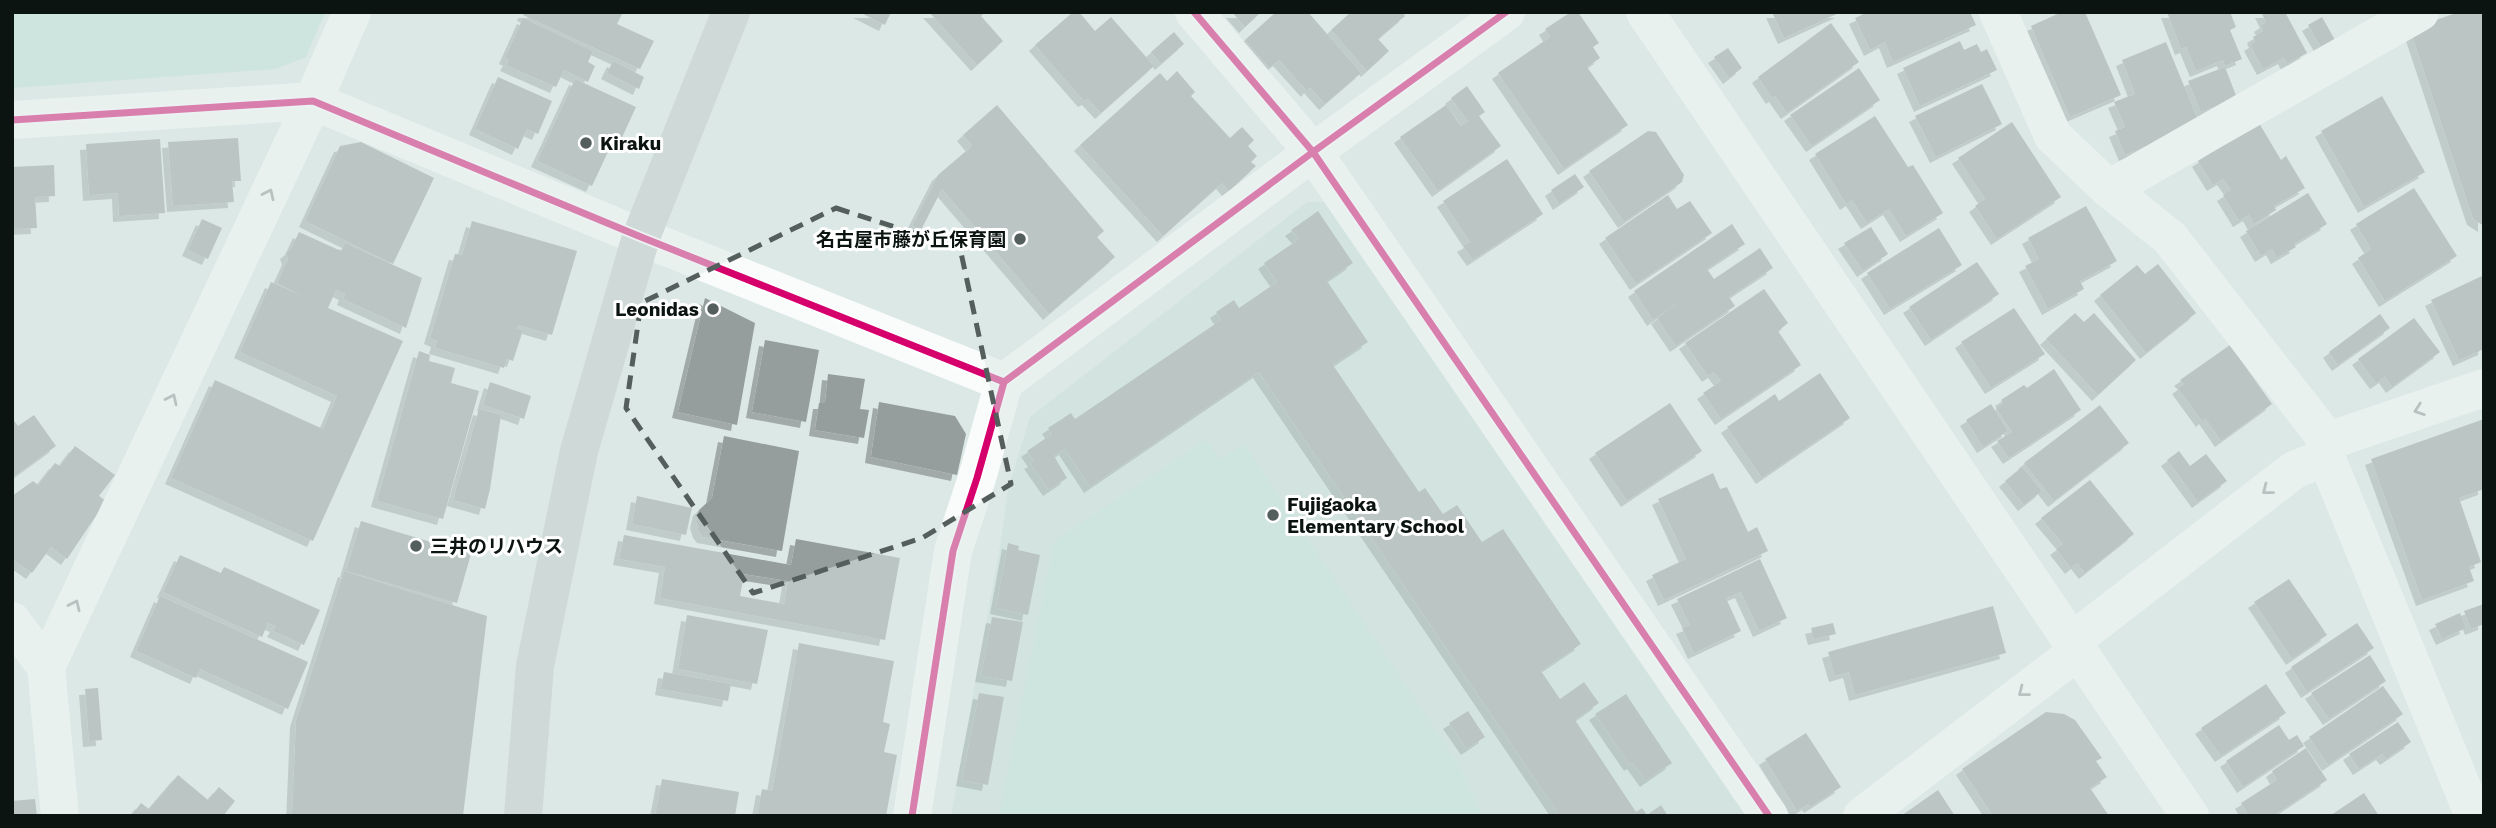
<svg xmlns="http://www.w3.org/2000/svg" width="2496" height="828" font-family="'Work Sans','Noto Sans JP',sans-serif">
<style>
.built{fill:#c9e0da}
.green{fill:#bfe0d8}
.building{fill:#959e9c;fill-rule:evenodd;filter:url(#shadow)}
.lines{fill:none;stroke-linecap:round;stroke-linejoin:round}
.street{stroke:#fafcfb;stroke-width:38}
.secondary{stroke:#c2c8c7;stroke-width:38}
.cycleway-casing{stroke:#fff;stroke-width:11}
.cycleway{stroke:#d6006c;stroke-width:7}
.oneway{stroke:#8f9492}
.marked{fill:none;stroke:#545e5c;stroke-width:5;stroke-dasharray:14 9;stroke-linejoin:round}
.poi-dot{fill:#545e5c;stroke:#fff;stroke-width:2.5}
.labels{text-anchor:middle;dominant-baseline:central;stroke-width:6;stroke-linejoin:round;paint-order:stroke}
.poi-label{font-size:19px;font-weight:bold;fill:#0c1412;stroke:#fff;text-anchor:start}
</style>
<defs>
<filter id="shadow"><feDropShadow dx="-6" dy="6" stdDeviation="0" flood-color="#0004"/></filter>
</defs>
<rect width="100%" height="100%" fill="#dbe8e5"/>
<!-- built -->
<path class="built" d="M1307,202H1324L1751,816H951L1001,541L1008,489L1030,417Z"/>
<!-- green -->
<path class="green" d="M12,12H325L306,57L275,69L12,88Z
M1206,439L1220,460L1244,444L1454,757L1483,816H1003L999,814L1054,542Z"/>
<!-- building -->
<path class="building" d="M524,12H623L617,24L654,41L640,69L523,15Z
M859,12H891L885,25Z
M929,12H985L981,16L1003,41L977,65Z
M1073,12H1079L1095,31L1111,17L1154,66L1101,113L1088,99L1084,101L1035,45Z
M1232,12H1261L1245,27Z
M1276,12H1308L1361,73L1325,104L1310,87L1307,91L1279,60L1269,68L1245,40Z
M1351,12H1402L1405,16L1378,39L1389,51L1367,71L1331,30Z
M1571,12H1578L1599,43L1593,47L1600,58L1587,67L1628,125L1564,169L1498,73L1550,37L1545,29Z
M1772,12H1841L1784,38Z
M1868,12H1970L1976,25L1893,62L1885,42L1870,50L1855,18Z
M2062,12H2085L2121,95L2070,117L2031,26Z
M2167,12H2230L2236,27L2230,30L2242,59L2225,66L2223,60L2196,71L2186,47L2181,49Z
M2261,12H2285L2307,53L2287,64L2284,58L2263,69L2250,45L2255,42L2253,37L2263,31L2260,26L2266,22Z
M2459,12L2484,14V226L2473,219L2410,29Z
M2322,17L2335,40L2321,47L2308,25Z
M523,18L593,51L588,62L595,66L588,82L564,70L556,87L506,65L509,60L505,58Z
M1831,23L1859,62L1787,113L1775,96L1772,98L1758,77Z
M1174,32L1184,44L1161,64L1151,52Z
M1960,41L1964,50L1977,44L1981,52L1987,49L1997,70L1920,106L1903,68Z
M2166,42L2200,125L2125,155L2115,131L2125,127L2114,102L2135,94L2122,60Z
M1728,48L1742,68L1729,78L1714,57Z
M613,61L644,77L639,89L607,73Z
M2225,67L2237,98L2201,112L2188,81Z
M1859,68L1880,100L1812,146L1790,115Z
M1177,71L1195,92L1191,96L1230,138L1242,127L1254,140L1248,146L1257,156L1251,162L1256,166L1229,191L1222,183L1163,236L1080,145L1160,73L1167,81Z
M498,77L552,101L538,134L527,129L518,149L475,129Z
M575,79L636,107L619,144L613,141L592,186L537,161Z
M1982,84L2002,124L1936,157L1915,116Z
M1467,86L1485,112L1479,116L1501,146L1438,191L1400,137L1446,105L1461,126L1468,121L1451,98Z
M2382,96L2425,172L2364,207L2321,131Z
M997,105L1104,231L1097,237L1115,257L1049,314L942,189L921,230L912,226L938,175L972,146L963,135Z
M1875,116L1908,167L1913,165L1943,213L1906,236L1889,209L1867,223L1852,200L1846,204L1815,154Z
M2012,122L2061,197L1997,239L1975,206L1985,199L1958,158Z
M2259,123L2281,160L2286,156L2305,188L2274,206L2276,210L2254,224L2249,215L2239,221L2223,195L2231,190L2223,179L2213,185L2198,161Z
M1648,131L1656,132L1684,175L1682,182L1624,222L1589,171Z
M238,138L241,181H232L234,202L173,206L168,142Z
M160,139L165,213L119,216L118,193L89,195L86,144Z
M361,142L434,178L393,264L305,221L340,146Z
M1507,159L1543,214L1473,260L1463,246L1470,242L1443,201Z
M54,165L55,196L35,197L37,228L12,229V167Z
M1575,174L1584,187L1559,204L1551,190Z
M2414,188L2457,256L2385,301L2358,258L2371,249L2356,224Z
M2308,193L2327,224L2294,244L2296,247L2277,258L2272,249L2261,256L2246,231Z
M1668,195L1677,209L1690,201L1712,233L1636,284L1605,238Z
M2086,206L2117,261L2080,281L2084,289L2048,309L2025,266L2039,259L2028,238Z
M1318,211L1353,263L1327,281L1368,342L1333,365L1419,492L1425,488L1443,514L1457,505L1482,542L1503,529L1581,644L1541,671L1560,699L1584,682L1599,703L1575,720L1636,812L1642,808L1647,815L1661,805L1668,816H1560L1259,372L1090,487L1065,449L1054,456L1067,478L1049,490L1030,463L1034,461L1027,451L1052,434L1048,428L1071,413L1075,419L1221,320L1216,312L1234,300L1239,308L1277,282L1264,263L1299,239L1291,230Z
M202,219L222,228L208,259L188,250Z
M472,221L577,251L552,335L518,325L517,329L523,330L513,361L507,359L504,368L435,348L437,341L430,338L455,254L462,255Z
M1732,224L1745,244L1707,269L1714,279L1760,248L1773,268L1729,297L1735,306L1676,346L1657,318L1688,296L1653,320L1634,291Z
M1871,227L1888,254L1863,271L1844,243Z
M1939,228L1962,265L1890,309L1867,273Z
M299,232L341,251L345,243L422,278L406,328L343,299L345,294L336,290L328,308L403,341L313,541L171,478L215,380L323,429L337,396L240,352L271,282L302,296L277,283L288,259L286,253L291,249Z
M1977,262L1999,294L1931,340L1909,307Z
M2158,264L2196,313L2146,353L2100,295L2137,265L2145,274Z
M2484,275V349L2459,360L2431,300Z
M1764,289L1788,323L1778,331L1801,365L1721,419L1703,393L1721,381L1714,372L1708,376L1685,343Z
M705,298L755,323L737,425L678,412Z
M2014,308L2045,354L1991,388L1961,342Z
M2075,313L2084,322L2094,313L2136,360L2098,395L2046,339Z
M2380,314L2390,328L2338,365L2329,352Z
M2414,318L2440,352L2392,387L2385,377L2376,383L2358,359Z
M765,340L819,350L806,422L752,412Z
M2230,345L2272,404L2221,441L2205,418L2202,421L2178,388L2184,384L2180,380Z
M419,351L430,355L429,361L455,368L451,383L479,391L443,519L377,501Z
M2054,369L2081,410L2009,458L1997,441L2012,432L1996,408L2003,403L2001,400L2024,385L2027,388Z
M1820,373L1850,418L1762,478L1727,427L1775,394L1779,401Z
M828,374L865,379L860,409L869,410L864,438L815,430L819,403H825Z
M490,382L531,396L524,419L483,405Z
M879,402L955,416L966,434L957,475L871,457Z
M1670,403L1702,451L1627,501L1595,453Z
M1991,404L2008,431L1983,447L1966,420Z
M2100,405L2129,443L2054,501L2024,463Z
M479,409L501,415L490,489L485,509L453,500Z
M34,415L56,446L12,478V418L18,426Z
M2484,419V489L2459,498L2481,562L2469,567L2474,581L2422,600L2371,459Z
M724,436L799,451L782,551L703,537L699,532L696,522L699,510L712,498Z
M75,446L115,475L99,496L106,501L67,559L51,547L32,573L12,559V496L33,481L38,485L55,463L60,466Z
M2179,451L2190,466L2206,454L2227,481L2198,502L2167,460Z
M2022,467L2042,491L2024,505L2005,481Z
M1713,473L1720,489L1727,487L1748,532L1757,527L1768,551L1664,600L1652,575L1686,559L1658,499Z
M2090,480L2134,534L2085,573L2077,563L2071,568L2056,549L2063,544L2041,518Z
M637,496L692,508L686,535L632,524Z
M361,521L471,554L457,603L346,571Z
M624,535L791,565L796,539L900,558L885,640L660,598L665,567L619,559ZM744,574L788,581L784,604L740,596Z
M1008,543L1019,546L1018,550L1040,555L1028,615L996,608Z
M180,555L221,573L224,567L320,610L304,645L273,631L276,626L268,623L262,637L163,592Z
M1760,559L1787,618L1759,631L1741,592L1726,598L1741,631L1694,653L1682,628L1690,625L1677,599Z
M344,571L487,616L463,816H292L296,721Z
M2289,579L2327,635L2292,659L2254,602Z
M160,596L308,662L288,709L200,669L196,678L136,651Z
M2484,604V624L2471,629L2464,611Z
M1993,606L2006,653L1855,695L1849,672L1835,676L1828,652Z
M2460,613L2466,628L2442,639L2435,624Z
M687,615L768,630L757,684L678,669Z
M992,617L1023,622L1012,681L981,676Z
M1833,623L1836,634L1814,639L1811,628Z
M2357,623L2374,648L2307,692L2291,667Z
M799,643L894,661L883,722L890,724L884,752L897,755L886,816H757L762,789L772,791Z
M2370,655L2386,681L2329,719L2311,693Z
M664,672L731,684L728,701L661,689Z
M2266,684L2286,713L2221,756L2201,728Z
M2383,686L2403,714L2328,765L2309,737Z
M98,688L102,740L89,741L85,689Z
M979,693L1004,697L988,785L962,780Z
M1626,694L1672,763L1646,781L1633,763L1630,765L1595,714Z
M1468,711L1485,737L1467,749L1449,723Z
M2046,712L2064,714L2075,720L2102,758L2096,761L2107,777L2090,788L2109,816H1993L1962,769Z
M2398,722L2411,742L2386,759L2382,754L2359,769L2349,754Z
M2279,725L2289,740L2297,735L2304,746L2243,787L2226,761Z
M1806,733L1841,787L1810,807L1808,804L1797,811L1765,759Z
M2306,748L2327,780L2273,816H2249L2241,803L2277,780L2272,771Z
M178,775L208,800L219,787L235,801L223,816H131L141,803L149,809Z
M662,779L739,792L735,816H655Z
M1938,790L1955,816H1901Z
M2364,793L2379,816H2330L2334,813Z
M35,799L37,816H12V801Z"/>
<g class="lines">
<!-- street -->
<path class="street" d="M1194,12L1313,152L1769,816
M1645,12L2190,816
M1998,12L2053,136L2109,189L2170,238L2328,441L2326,457L2474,816
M12,120L313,101L641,237L1004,382
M2109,189L2420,12
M2328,441L2484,388
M12,621L46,667L60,816
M2071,642L2294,470L2326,457
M46,667L313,101L352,12
M912,816L953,551L977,478L1004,382L1313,152L1506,12
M1862,816L2078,651"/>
<!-- secondary -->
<path class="secondary" d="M523,816L535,666L579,451L641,237L731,12"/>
<!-- cycleway casing -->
<g class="cycleway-casing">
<path id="cycleway" d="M1194,12L1313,152L1769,816
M12,120L313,101L641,237L1004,382
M912,816L953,551L977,478L1004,382L1313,152L1506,12"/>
</g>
<!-- cycleway -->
<use href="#cycleway" class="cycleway"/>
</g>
<!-- one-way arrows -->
<defs><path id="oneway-chevron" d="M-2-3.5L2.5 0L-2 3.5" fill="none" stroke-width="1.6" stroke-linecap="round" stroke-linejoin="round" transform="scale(1.75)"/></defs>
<g class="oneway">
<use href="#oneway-chevron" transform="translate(269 194) rotate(-65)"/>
<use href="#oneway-chevron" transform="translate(172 399) rotate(-65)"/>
<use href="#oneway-chevron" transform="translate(2419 410) rotate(161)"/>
<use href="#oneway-chevron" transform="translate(2267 490) rotate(142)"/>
<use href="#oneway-chevron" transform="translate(75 605) rotate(-65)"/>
<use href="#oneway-chevron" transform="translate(2023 692) rotate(142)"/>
</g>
<!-- marked area -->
<path d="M0 0H2496V828H0ZM836,208L960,248L1011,484L922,538L753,593L626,408L641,303Z" fill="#dbe8e5" fill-opacity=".55" fill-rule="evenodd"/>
<path class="marked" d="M836,208L960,248L1011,484L922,538L753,593L626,408L641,303Z"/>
<!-- markers -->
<g class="poi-dot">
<circle cx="586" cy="143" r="7"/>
<circle cx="1020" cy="239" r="7"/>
<circle cx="713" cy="309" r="7"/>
<circle cx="1273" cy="515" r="7"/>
<circle cx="416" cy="546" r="7"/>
</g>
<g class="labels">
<!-- poi labels -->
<g class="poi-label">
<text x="600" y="143">Kiraku</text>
<text x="1006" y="239" text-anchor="end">名古屋市藤が丘保育園</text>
<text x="699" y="309" text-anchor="end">Leonidas</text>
<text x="1287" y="504">Fujigaoka<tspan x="1287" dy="22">Elementary School</tspan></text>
<text x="430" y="546">三井のリハウス</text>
</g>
</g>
<!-- border -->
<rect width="2496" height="828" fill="none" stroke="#0c1412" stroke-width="28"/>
</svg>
